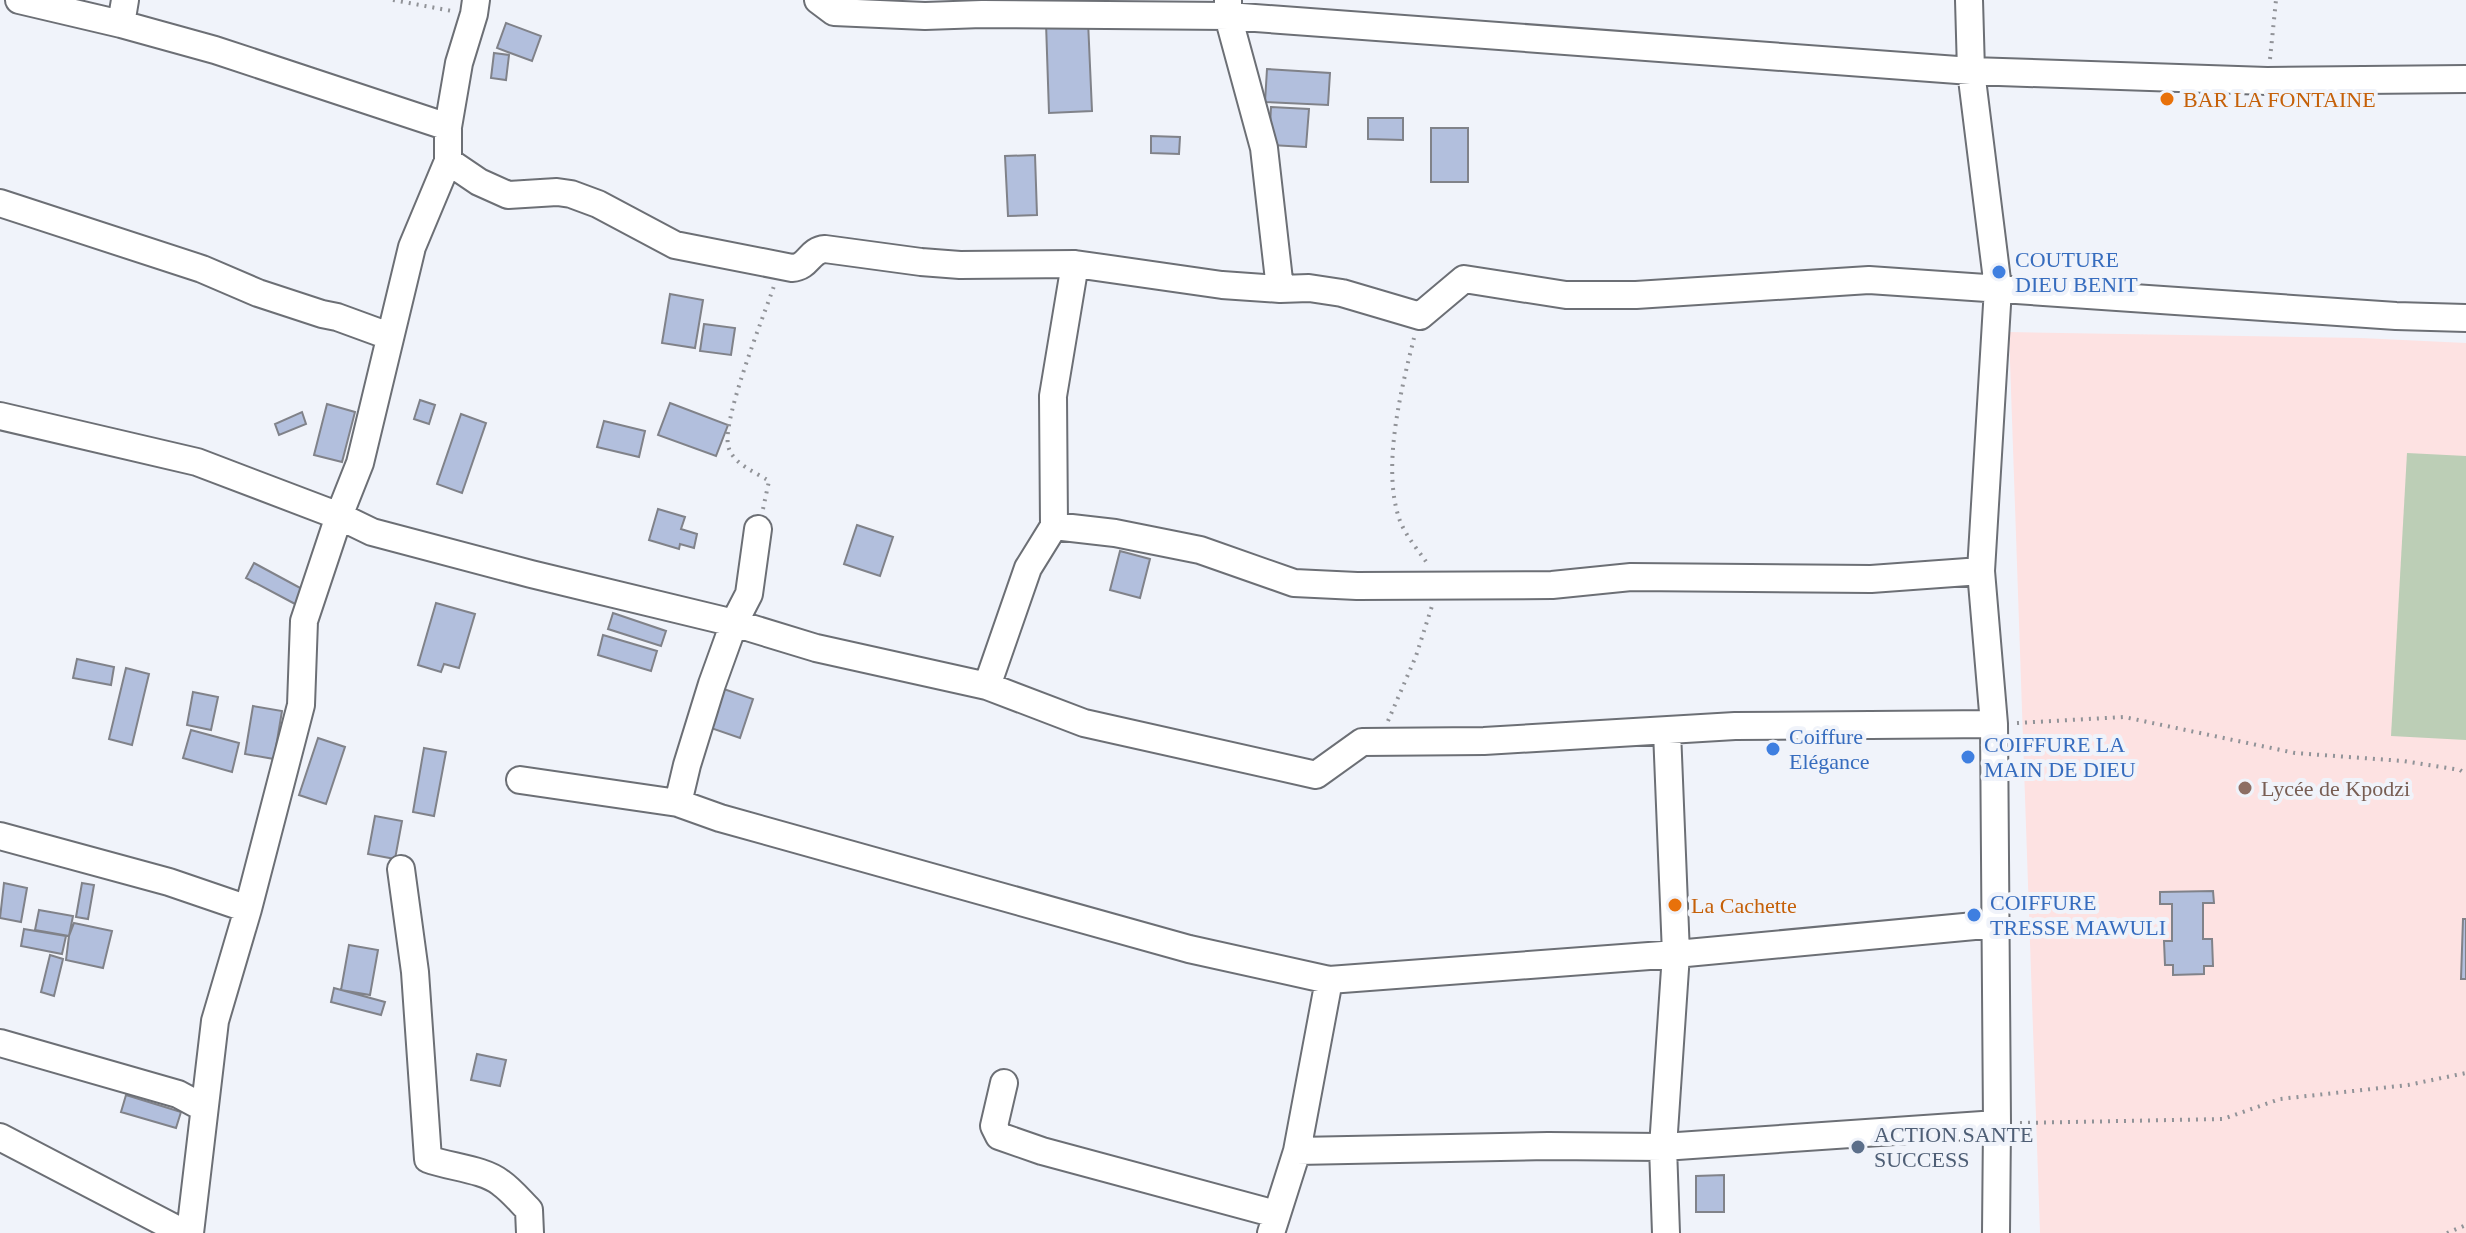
<svg xmlns="http://www.w3.org/2000/svg" width="2466" height="1233" font-family="'Times New Roman',serif">
<style>
.education{fill:#fde2e2}
.green{fill:#bcceb6}
.building{fill:#b2bfdd;stroke:#808289;stroke-width:2}
.lines{fill:none;stroke-linecap:round;stroke-linejoin:round}
.minor-casing{stroke:#6c6f75;stroke-width:30}
.path{stroke:#919398;stroke-width:4;stroke-dasharray:2 6;stroke-linecap:butt}
.minor{stroke:#fff;stroke-width:26}
.food-dot{fill:#e8710a;stroke:#f0f3fa;stroke-width:3}
.shop-dot{fill:#3f7fe0;stroke:#f0f3fa;stroke-width:3}
.education-dot{fill:#8d6e63;stroke:#f0f3fa;stroke-width:3}
.service-dot{fill:#5c6f8a;stroke:#f0f3fa;stroke-width:3}
.labels{text-anchor:middle;dominant-baseline:central;stroke-width:8;stroke-linejoin:round;paint-order:stroke}
.food-label{font-size:22px;fill:#c56008;stroke:#f0f3fa;text-anchor:start}
.shop-label{font-size:22px;fill:#366cbe;stroke:#f0f3fa;text-anchor:start}
.education-label{font-size:22px;fill:#785e54;stroke:#f0f3fa;text-anchor:start}
.service-label{font-size:22px;fill:#4e5e75;stroke:#f0f3fa;text-anchor:start}
</style>
<rect width="100%" height="100%" fill="#f0f3fa"/>
<!-- education -->
<path class="education" d="M2009,332L2361,338L2466,343V1233H2040Z"/>
<!-- green -->
<path class="green" d="M2407,453L2466,456V740L2391,736Z"/>
<!-- building -->
<path class="building" d="M1088,21L1092,111L1049,113L1046,23Z
M506,23L541,36L532,61L497,48Z
M494,53L509,55L506,80L491,78Z
M1267,69L1330,73L1328,105L1265,102Z
M1271,107L1309,109L1306,147L1269,145Z
M1368,118H1403V140L1368,139Z
M1431,128H1468V182H1431Z
M1151,136L1180,137L1179,154L1151,153Z
M1035,155L1037,215L1008,216L1005,156Z
M670,294L703,300L695,348L662,343Z
M704,324L735,328L731,355L700,351Z
M420,400L435,405L429,424L414,419Z
M670,403L728,425L716,456L658,435Z
M327,404L355,412L342,462L314,455Z
M302,412L306,424L279,435L275,424Z
M461,414L486,423L462,493L437,484Z
M604,421L645,431L639,457L597,447Z
M658,509L685,517L681,529L697,534L694,548L680,544L679,549L649,540Z
M857,525L893,537L880,576L844,564Z
M1120,551L1150,559L1140,598L1110,590Z
M254,563L304,590L297,605L246,578Z
M436,603L475,614L459,668L444,664L441,672L418,665Z
M613,613L666,631L661,646L608,629Z
M603,635L657,651L651,671L598,655Z
M77,659L114,667L111,685L73,678Z
M126,668L149,674L132,745L109,739Z
M718,687L753,699L740,738L705,726Z
M193,692L218,697L211,730L187,725Z
M253,706L282,711L274,759L245,754Z
M191,730L239,743L232,772L183,758Z
M318,738L345,747L326,804L299,795Z
M424,748L446,752L434,816L413,812Z
M375,816L402,821L395,859L368,854Z
M4,883L27,888L21,922L0,918Z
M82,883L94,885L88,919L76,917Z
M2213,891L2214,903H2203V939H2212L2213,966H2204V974L2173,975V965H2165L2164,941H2172V904H2160V892Z
M39,910L73,916L69,936L35,930Z
M2463,919H2466V979H2461Z
M74,923L112,931L103,968L66,960L69,936Z
M24,929L66,936L62,954L21,946Z
M349,945L378,950L370,995L341,990Z
M50,955L63,959L54,996L41,992Z
M334,988L385,1002L381,1015L331,1002Z
M477,1054L506,1060L500,1086L471,1080Z
M126,1095L181,1112L176,1128L121,1112Z
M1724,1175V1212H1696V1176Z"/>
<g class="lines">
<!-- minor casing -->
<g class="minor-casing">
<path id="minor" d="M19,0L121,24L215,50L448,127
M818,0L834,12L925,16L982,14L1228,16L1971,71L2267,81L2466,79
M1228,0V16L1264,148L1280,289
M1969,0L1971,71L1998,288L1981,571L1994,724L1997,1124L1996,1233
M121,24L125,0
M448,161L479,182L508,195L557,192L571,194L598,204L675,245L792,268C809,267 809,250 825,249L921,262L960,265L1075,264L1222,285L1280,289L1309,288L1342,293L1420,316L1464,279L1566,295H1636L1869,280L2396,316L2466,318
M0,203L202,269L258,293L322,314L337,317L389,336
M0,416L197,462L339,516L372,532L531,574L734,623L816,648L987,686L1084,723L1316,775L1362,742L1484,741L1735,726L1994,724
M1054,526L1115,533L1200,550L1294,583L1357,586L1552,585L1631,577L1871,579L1981,571
M987,686L1028,568L1054,526L1053,396L1075,264
M520,780L678,803L720,818L1189,949L1329,980L1676,954L1996,924
M678,803L687,765L712,684L734,623L749,594L758,529
M0,836L169,882L248,909
M401,869L415,972L428,1159C449,1167 484,1169 501,1183C511,1190 520,1201 529,1210L530,1233
M0,1043L178,1094L204,1108
M1004,1083L994,1126L999,1136L1042,1151L1276,1214
M0,1137L184,1233
M1297,1151L1548,1146L1663,1147L1997,1124
M190,1233L215,1021L248,909L301,705L304,621L339,516L360,463L412,247L448,161V127L459,63L474,14L476,0
M1271,1233L1297,1151L1329,980
M1666,1233L1663,1147L1676,954L1667,731"/>
</g>
<!-- path -->
<path class="path" d="M393,0L452,11
M2270,59L2276,0
M1414,338C1401,390 1381,469 1400,521C1406,536 1418,550 1427,563
M763,509L769,481C755,472 731,463 728,445C723,417 763,318 774,286
M1388,721L1416,656L1432,606
M2017,723L2124,717L2295,753L2403,761L2460,770L2466,774
M2020,1123L2223,1119L2280,1099L2408,1085L2466,1073
M2447,1233L2466,1225"/>
<!-- minor -->
<use href="#minor" class="minor"/>
</g>
<!-- markers -->
<g class="food-dot">
<circle cx="2167" cy="99" r="8"/>
<circle cx="1675" cy="905" r="8"/>
</g>
<g class="shop-dot">
<circle cx="1999" cy="272" r="8"/>
<circle cx="1773" cy="749" r="8"/>
<circle cx="1968" cy="757" r="8"/>
<circle cx="1974" cy="915" r="8"/>
</g>
<circle class="education-dot" cx="2245" cy="788" r="8"/>
<circle class="service-dot" cx="1858" cy="1147" r="8"/>
<g class="labels">
<!-- food labels -->
<g class="food-label">
<text x="2183" y="99">BAR LA FONTAINE</text>
<text x="1691" y="905">La Cachette</text>
</g>
<!-- shop labels -->
<g class="shop-label">
<text x="2015" y="259">COUTURE<tspan x="2015" dy="25">DIEU BENIT</tspan></text>
<text x="1789" y="736">Coiffure<tspan x="1789" dy="25">Elégance</tspan></text>
<text x="1984" y="744">COIFFURE LA<tspan x="1984" dy="25">MAIN DE DIEU</tspan></text>
<text x="1990" y="902">COIFFURE<tspan x="1990" dy="25">TRESSE MAWULI</tspan></text>
</g>
<!-- education labels -->
<g class="education-label">
<text x="2261" y="788">Lycée de Kpodzi</text>
</g>
<!-- service labels -->
<g class="service-label">
<text x="1874" y="1134">ACTION SANTE<tspan x="1874" dy="25">SUCCESS</tspan></text>
</g>
</g>
</svg>
